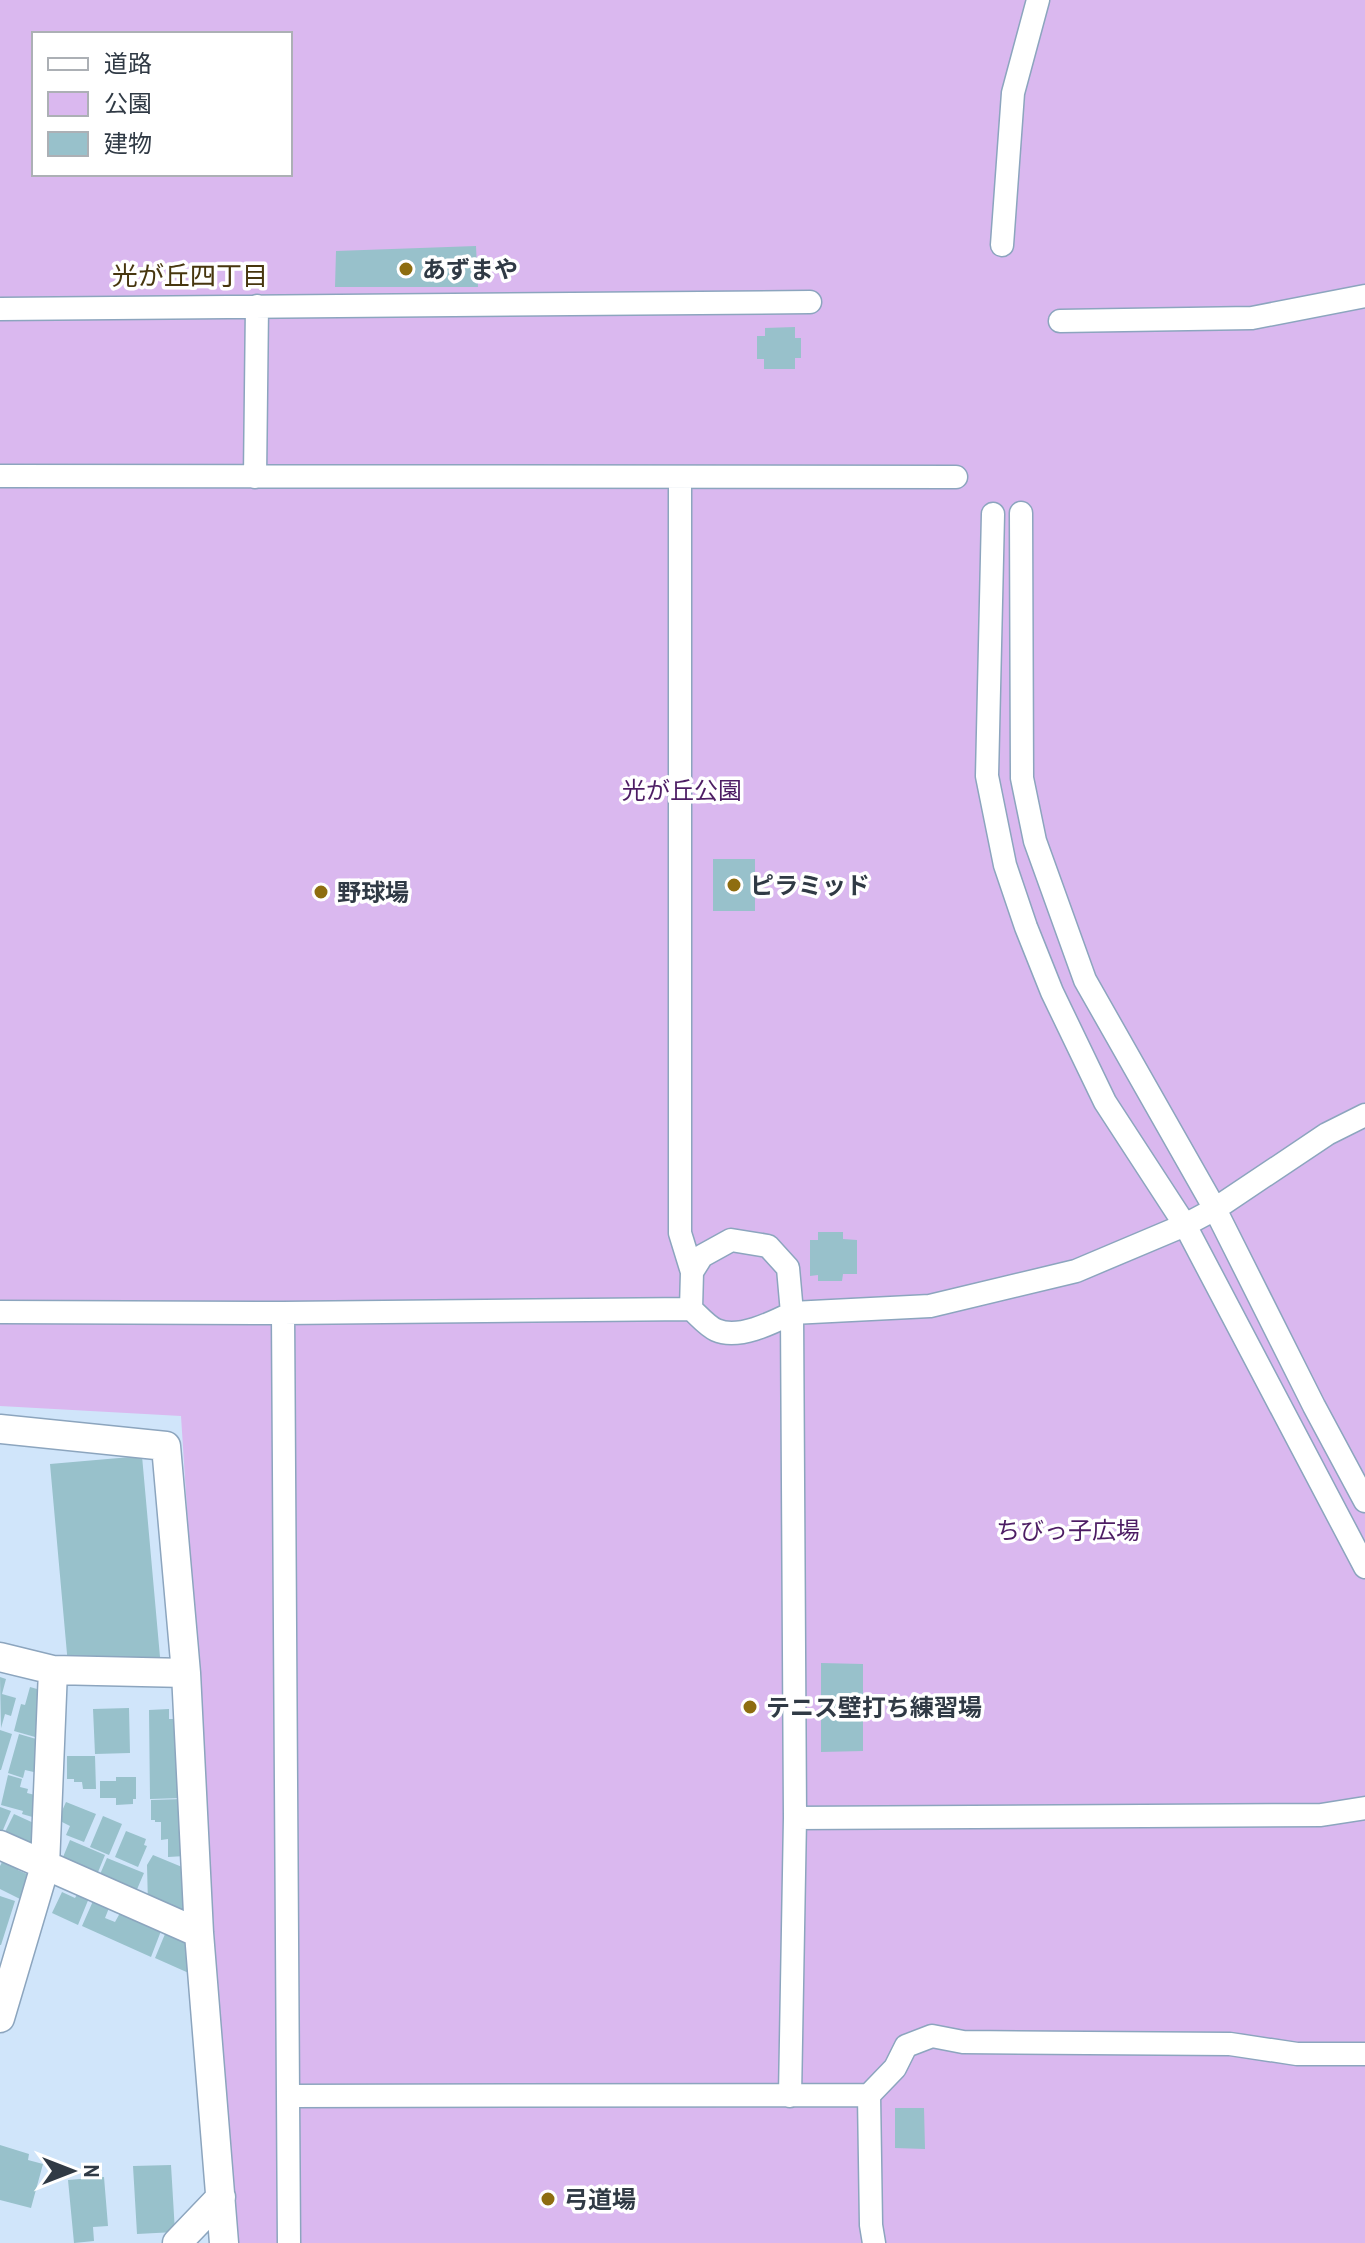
<svg xmlns="http://www.w3.org/2000/svg" width="1365" height="2243" font-family="'Archivo Narrow','Noto Sans JP',sans-serif">
<style>
.green{fill:#dab8ef;fill-rule:evenodd}
.building{fill:#98c1cb}
.lines{fill:none;stroke-linecap:round;stroke-linejoin:round}
.pedestrian-casing{stroke:#8ca5be;stroke-width:25}
.minor-casing{stroke:#8ca5be;stroke-width:31}
.pedestrian{stroke:#fff;stroke-width:22}
.minor{stroke:#fff;stroke-width:28}
.poi-dot{fill:#8e6d10;stroke:#fff;stroke-width:3}
.labels{text-anchor:middle;dominant-baseline:central;stroke-width:7;stroke-linejoin:round;paint-order:stroke}
.poi-label{font-size:24px;font-weight:bold;fill:#303a45;stroke:#fff;text-anchor:start}
.park-label{font-size:24px;fill:#4d1d64;stroke:#fff}
.neighbourhood-label{font-size:26px;fill:#47360e;stroke:#fff}
</style>
<rect width="100%" height="100%" fill="#d0e5fa"/>
<!-- green -->
<path class="green" d="M0,0H1365V2243H234L181,1416L0,1406ZM34,34H290V174H34Z"/>
<!-- building -->
<path class="building" d="M476,246L478,287H335L336,251Z
M795,327V338H801V358H795V369H764V359H757V336H765V328Z
M713,859H755V911H713Z
M818,1232H843V1239L857,1240V1274H843L842,1281H818V1275L810,1276V1240H818Z
M142,1456L160,1657L68,1665L50,1464Z
M821,1663L863,1664V1751L821,1752Z
M0,1677L6,1679L2,1694L16,1698L11,1716L5,1714L1,1728Z
M30,1687L44,1691L35,1737L14,1731L21,1704L25,1705Z
M129,1708L130,1753L95,1754L93,1709Z
M169,1709V1719H179L182,1798L150,1799L149,1710Z
M0,1730L12,1734L1,1770H0Z
M19,1734L43,1741L38,1773L25,1770L23,1778L8,1773Z
M67,1756H95L96,1789H83L82,1782H74V1779H67Z
M8,1775L22,1779L20,1787L28,1789L27,1793L35,1795L34,1801L40,1803L36,1818L22,1814L23,1811L1,1805Z
M116,1777H136V1799H133V1804L116,1805V1798H100V1781H116Z
M183,1799L185,1856L168,1857V1839L161,1840V1822H155V1820H151V1800Z
M66,1802L96,1814L84,1842L66,1835L70,1826L58,1820Z
M0,1807L11,1811L0,1837Z
M14,1814L38,1825V1832L29,1849L3,1836Z
M103,1816L122,1824L109,1855L90,1847Z
M126,1831L146,1839L144,1845L147,1846L138,1867L115,1857Z
M70,1840L105,1855L96,1877L61,1862Z
M153,1855L182,1867L193,1913L148,1905L147,1865Z
M5,1856L21,1864L18,1870L31,1876L20,1899L0,1889V1866Z
M107,1858L144,1873L135,1894L98,1879Z
M62,1892L75,1898L78,1893L89,1898L78,1925L52,1913Z
M0,1896L15,1901L1,1945H0Z
M93,1901L109,1908L105,1918L115,1922L120,1913L161,1931L151,1957L82,1926Z
M165,1934L196,1948L191,1974L155,1958Z
M895,2108H924L925,2149L895,2148Z
M0,2145L29,2154L28,2160L43,2164L31,2208L0,2200Z
M171,2165L175,2232L137,2234L133,2166Z
M104,2177L108,2226L93,2227L94,2241L74,2243L68,2180Z"/>
<g class="lines">
<!-- pedestrian casing -->
<g class="pedestrian-casing">
<path id="pedestrian" d="M1002,245L1013,93L1038,0
M0,309L810,302
M1060,321L1252,318L1365,296
M0,476L956,477
M255,477L257,306
M680,477V1233L692,1272
M1021,513L1022,778L1035,841L1085,980L1215,1209L1314,1406L1365,1501
M993,514L987,776L1005,865L1026,927L1052,992L1105,1102L1185,1225L1365,1567
M0,1312L283,1313L691,1309C698,1315 707,1326 716,1330C738,1340 772,1323 792,1313L788,1268L768,1246L731,1240L702,1256L692,1272L691,1309
M283,1313L288,2096L869,2095L871,2225L874,2243
M795,1818L1321,1815L1365,1808
M869,2095L895,2068L906,2046L932,2036L963,2042L1230,2044L1297,2054H1365
M288,2096L289,2243
M790,2096L795,1818L792,1313L930,1306L1076,1271L1185,1225L1215,1209L1327,1134L1365,1115"/>
</g>
<!-- minor casing -->
<g class="minor-casing">
<path id="minor" d="M0,1429L166,1446L186,1673L199,1933L224,2243
M0,1657L53,1670L186,1673
M0,1845L199,1933
M0,2018L45,1866L53,1670
M177,2243L221,2197"/>
</g>
<!-- pedestrian -->
<use href="#pedestrian" class="pedestrian"/>
<!-- minor -->
<use href="#minor" class="minor"/>
</g>
<!-- markers -->
<g class="poi-dot">
<circle cx="406" cy="269" r="8"/>
<circle cx="734" cy="885" r="8"/>
<circle cx="321" cy="892" r="8"/>
<circle cx="750" cy="1707" r="8"/>
<circle cx="548" cy="2199" r="8"/>
</g>
<g class="labels">
<!-- poi labels -->
<g class="poi-label">
<text x="422" y="269">あずまや</text>
<text x="750" y="885">ピラミッド</text>
<text x="337" y="892">野球場</text>
<text x="766" y="1707">テニス壁打ち練習場</text>
<text x="564" y="2199">弓道場</text>
</g>
<!-- park labels -->
<g class="park-label">
<text x="682" y="790">光が丘公園</text>
<text x="1068" y="1530">ちびっ子広場</text>
</g>
<!-- neighbourhood labels -->
<g class="neighbourhood-label">
<text x="190" y="275">光が丘四丁目</text>
</g>
</g>
<!-- legend -->
<rect x="32" y="32" width="260" height="144" fill="#ffffff" stroke="#acb0b5" stroke-width="2"/>
<rect x="48" y="58" width="40" height="12" fill="#ffffff" stroke="#acb0b5" stroke-width="2"/>
<text x="104" y="72" font-size="24" fill="#303a45">道路</text>
<rect x="48" y="92" width="40" height="24" fill="#dab8ef" stroke="#acb0b5" stroke-width="2"/>
<text x="104" y="112" font-size="24" fill="#303a45">公園</text>
<rect x="48" y="132" width="40" height="24" fill="#98c1cb" stroke="#acb0b5" stroke-width="2"/>
<text x="104" y="152" font-size="24" fill="#303a45">建物</text>
<!-- north arrow -->
<g transform="translate(72 2171) rotate(90)" stroke="#ffffff" stroke-width="6" paint-order="stroke">
<path d="M0-6L14 30L0 20L-14 30Z" fill="#303a45"/>
<text y="-12" font-size="22" font-weight="bold" text-anchor="middle" fill="#303a45">N</text>
</g>
</svg>
